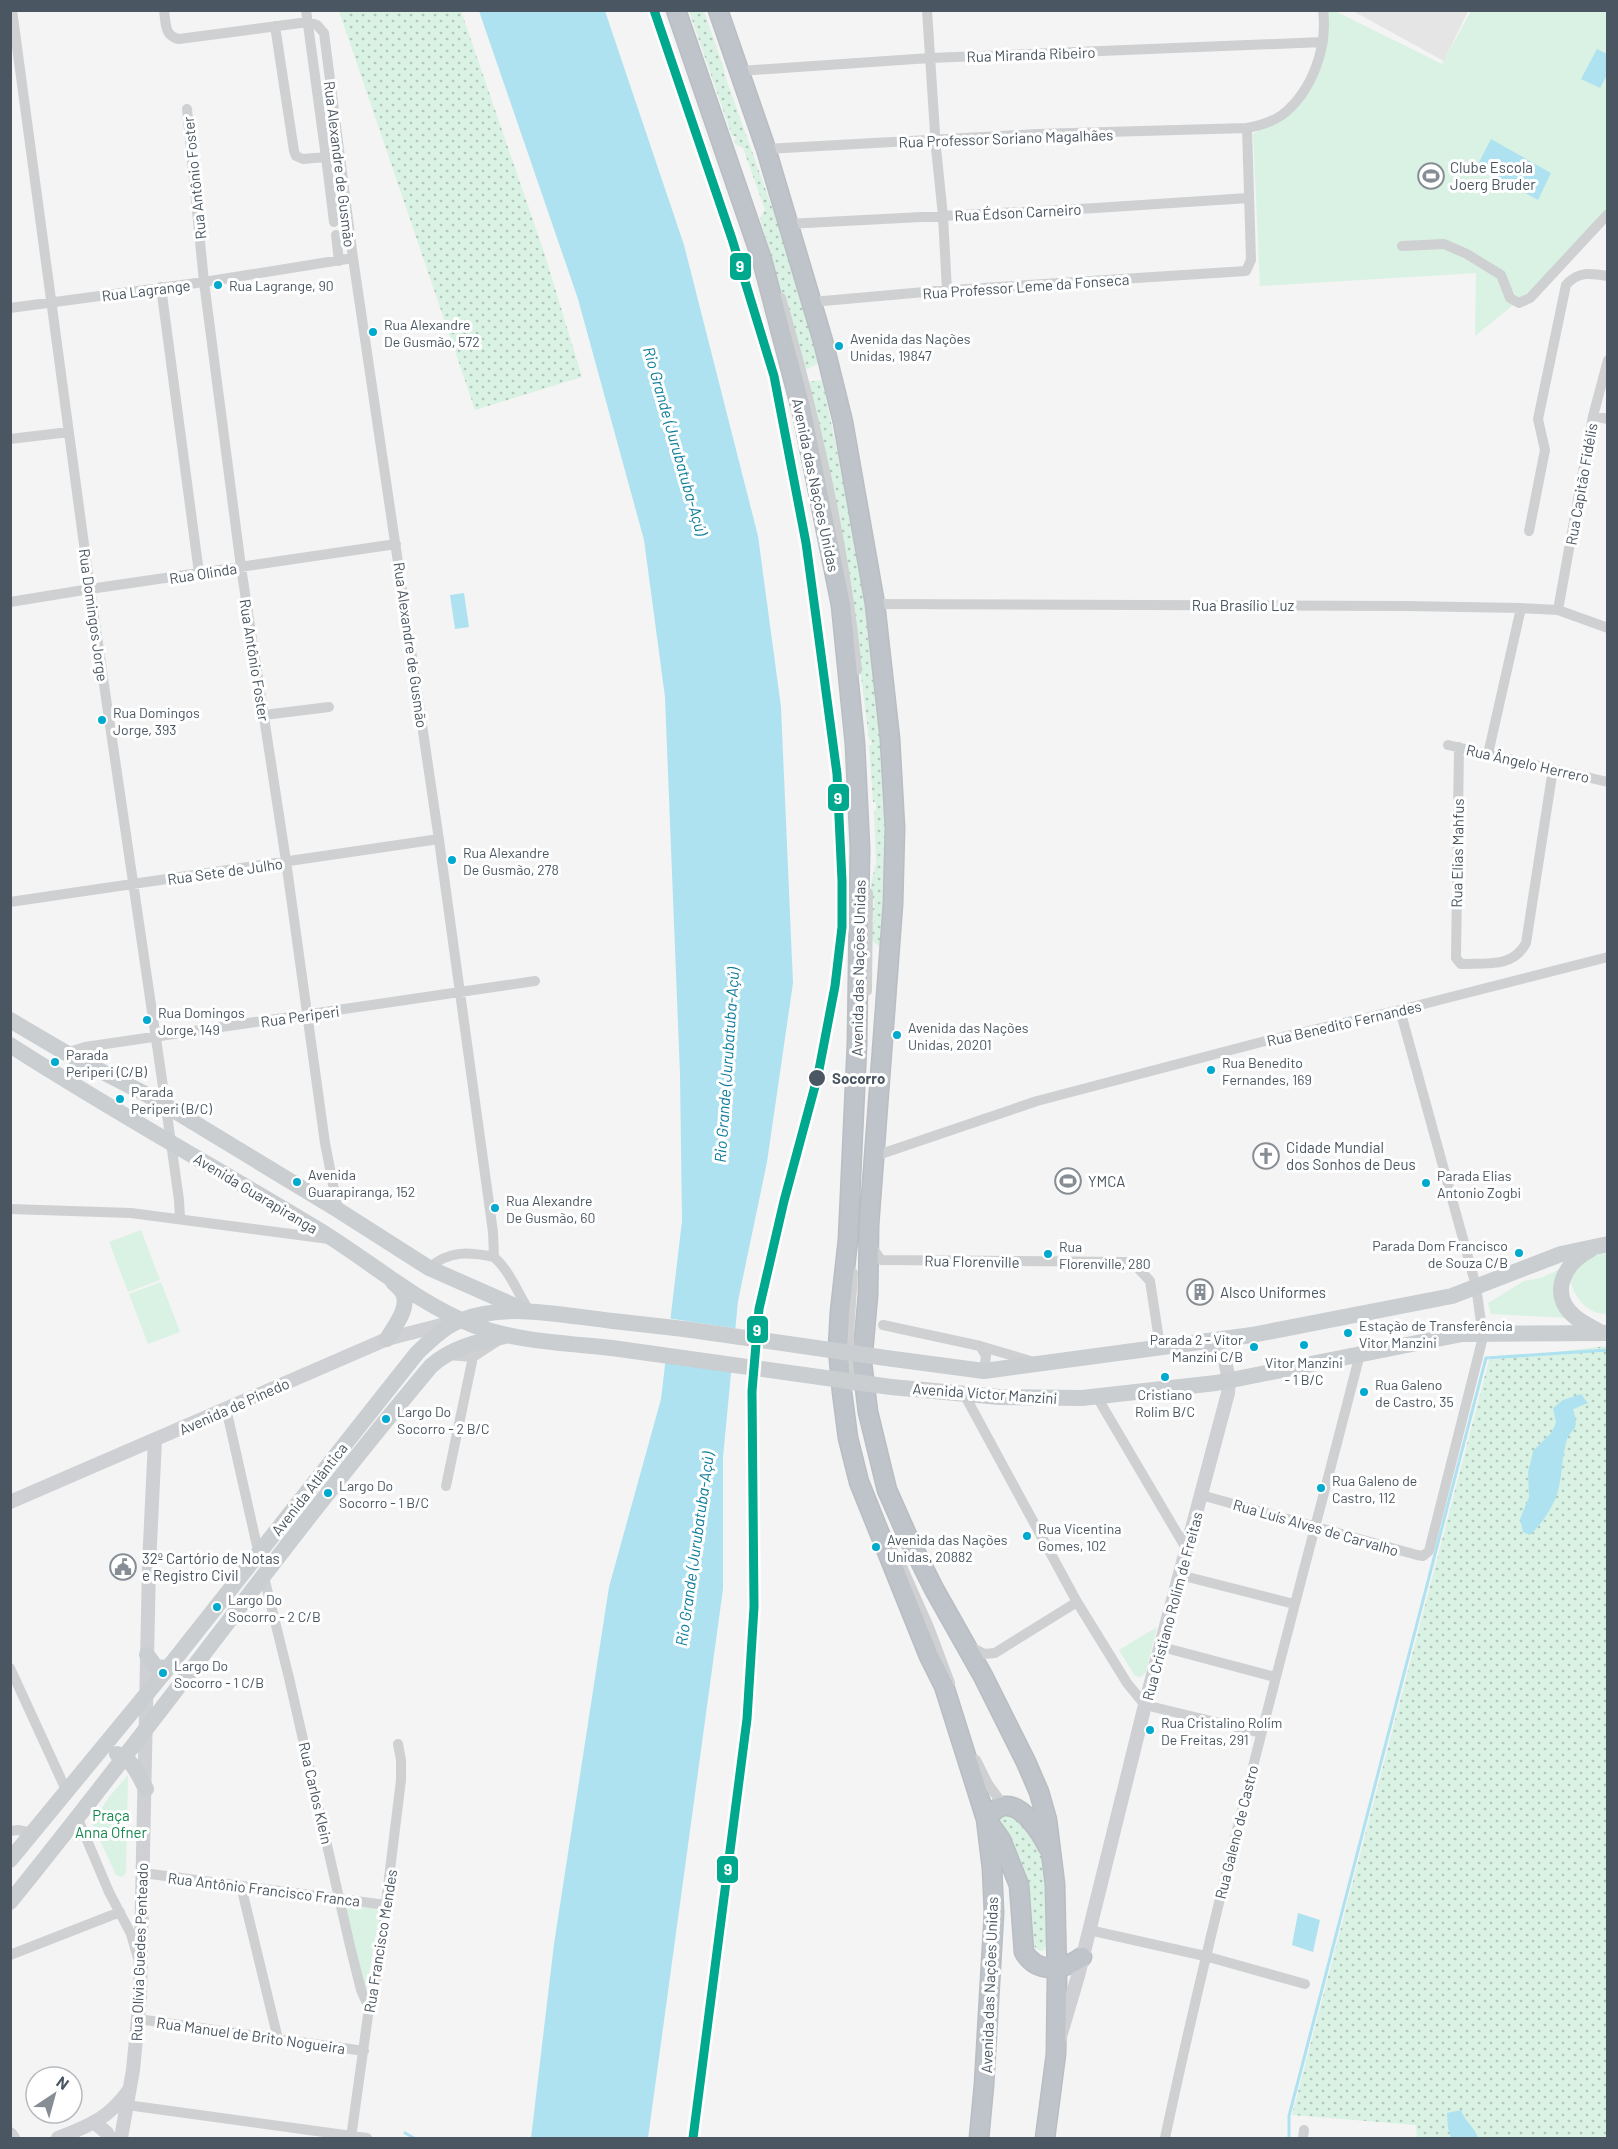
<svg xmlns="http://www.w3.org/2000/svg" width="1618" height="2149" font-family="Barlow,sans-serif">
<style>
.education{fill:#e6e5e6}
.grass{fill:url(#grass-dots)}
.park{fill:#d9f2e3}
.water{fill:#aee2f0}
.pier{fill:#f4f4f4}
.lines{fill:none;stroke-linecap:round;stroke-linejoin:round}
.stream{stroke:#aee2f0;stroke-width:3}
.highway-casing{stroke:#b9bec3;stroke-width:21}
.street{stroke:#ced0d2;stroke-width:10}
.secondary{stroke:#ced0d4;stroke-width:14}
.primary{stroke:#caced1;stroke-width:16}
.highway{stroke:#bec4c9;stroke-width:18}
.primary-bridge{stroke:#caced1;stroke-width:16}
.rail-1-casing{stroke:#fff;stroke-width:14}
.rail-1{stroke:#00a88e;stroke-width:9}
.bus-dot{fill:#00a9ce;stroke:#fff;stroke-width:2}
.stop-dot{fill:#4a5661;stroke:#fff;stroke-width:2}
.labels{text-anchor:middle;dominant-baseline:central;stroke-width:6;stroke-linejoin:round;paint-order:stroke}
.bus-label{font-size:14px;fill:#4a5661;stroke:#fff;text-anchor:start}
.street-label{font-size:15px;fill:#4a5661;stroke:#fff}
.poi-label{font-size:15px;fill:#4a5661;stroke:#fff;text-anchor:start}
.stop-label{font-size:15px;font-weight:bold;fill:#4a5661;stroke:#fff;text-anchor:start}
.park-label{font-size:15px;fill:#17864f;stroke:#fff}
.water-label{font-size:16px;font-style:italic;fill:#0c7c9b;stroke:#fff}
.line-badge{stroke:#fff;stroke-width:2}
.badge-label{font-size:16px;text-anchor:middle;font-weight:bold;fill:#fff}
</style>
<defs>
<pattern id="grass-dots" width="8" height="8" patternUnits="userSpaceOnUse" patternTransform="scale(1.5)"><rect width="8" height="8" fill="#d9f2e3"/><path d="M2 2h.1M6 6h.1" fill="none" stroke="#b2c7bb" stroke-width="1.8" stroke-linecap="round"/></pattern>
</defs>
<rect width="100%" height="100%" fill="#f4f4f4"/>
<!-- education -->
<path class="education" d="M1353,11H1468L1444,61Z"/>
<!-- grass -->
<path class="grass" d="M339,11H461L544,252L582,377L475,410Z
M689,11H704L725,72L724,73L779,227L818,359L817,364L808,369L804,368L760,218L765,210L743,148L735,144L734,140L736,139L735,136H732Z
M822,380L850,511L869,623L867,632L876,679L874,682L879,721L881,723L887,839L879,989L880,947L871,940V922H874V919L871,918V908H874V900L871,899V883L876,863L874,810H876V802H873L869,745H872L871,740L869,739L860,669L807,382Z
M1607,1346V2138H1417L1416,2125L1292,2115L1489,1360Z
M1014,1813L1040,1847L1044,1871L1048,1943L1043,1951L1038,1950L1033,1945L999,1821L1000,1816Z"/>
<!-- park -->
<path class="park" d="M1323,11H1335L1442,64L1471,11H1607V219L1523,297L1475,336L1476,273L1260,286L1253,134L1282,115L1318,61Z
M141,1230L160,1280L128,1292L109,1242Z
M1607,1249V1314C1587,1314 1576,1299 1570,1281L1584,1259Z
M1558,1270L1554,1284L1569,1318L1491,1314L1488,1303L1524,1281L1541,1278Z
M161,1282L180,1332L148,1344L129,1294Z
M1157,1627L1146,1672L1141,1677L1135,1676L1119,1650Z
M128,1775L126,1873L122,1877L116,1875L92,1823L109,1797Z
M345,1906L380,1909L366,1992Z"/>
<!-- water -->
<path class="water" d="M479,11H605L684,245L758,536L781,707L793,983L767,1162L738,1301L723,1457V1589L648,2138H531L554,1944L609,1587L661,1399L682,1221L680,1074L665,697L644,540L578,299Z
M1597,49L1607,54V75L1600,88L1581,79Z
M1491,139L1551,173L1538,200L1477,166Z
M464,593L469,627L455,629L450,595Z
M1581,1394L1588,1403L1573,1409C1581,1435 1570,1426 1566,1443C1562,1459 1562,1475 1558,1491C1554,1506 1541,1525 1530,1535L1523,1532L1520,1519L1529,1497L1528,1472L1532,1457L1533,1451L1551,1433L1556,1423L1553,1408L1563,1400Z
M1298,1913L1320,1920L1313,1952L1292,1945Z
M1461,2110C1465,2122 1474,2126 1478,2138H1451L1448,2128L1447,2113Z"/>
<!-- pier -->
<path class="pier" d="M667,1318L739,1329L735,1370L663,1360Z"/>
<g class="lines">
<!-- stream -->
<path class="stream" d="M405,2133L414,2138
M1289,2138V2116L1486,1358L1608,1350"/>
<!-- highway casing -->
<g class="highway-casing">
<path id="highway" d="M676,10L762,260L802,412L841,605L855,744L860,848L857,1044L848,1240L840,1312L838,1348L842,1392L848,1438L859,1482L929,1656L944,1686L986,1819L992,1868L994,1913L984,2085L979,2138
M718,10L766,149L823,341L843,422L875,604L890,739L895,828L893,904L869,1225L868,1295L862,1363L868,1412L887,1490L907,1535L934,1589L983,1676L1026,1762L1039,1792L1047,1820L1055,1884L1057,1978L1056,2054L1045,2138
M986,1819C991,1814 997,1806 1005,1806C1023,1804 1041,1833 1048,1847
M987,1820L1001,1840L1019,1885L1024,1952C1037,1974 1063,1971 1082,1957"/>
</g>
<!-- street -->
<path class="street" d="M12,10L90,589L166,1107L179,1200L180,1218
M164,10C166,23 164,36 179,39L308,22L317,25L324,33L353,258L438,833L493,1232L494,1257
M306,10L326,157
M927,10L936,148L943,216L947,291
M275,26L294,151L296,156L303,159L326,157L334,222
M740,71L930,58L1323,42
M187,109L204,282L241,567L286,861L325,1143L338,1210
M766,149L1037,134L1247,128
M787,224L1096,208L1248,198
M336,235L339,261
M1402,246L1444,244L1467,254L1501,275L1510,298L1519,303L1530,298L1608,214
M161,287L199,573
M781,298C816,419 845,545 857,670
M812,302L936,291L1246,271L1251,260L1247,128C1258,126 1272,122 1282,115C1312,92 1328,47 1323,10
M10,308L204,282L353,258
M1593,416L1608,419
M10,439L69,432
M1529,531L1545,450L1538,419L1566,285C1578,271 1591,273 1608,276
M10,602L90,589L396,544
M875,604L1405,606L1521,608L1558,610L1608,628
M1558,610L1593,416L1608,360
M264,715L329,707
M1448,745L1608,782
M1459,747L1456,958L1461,964C1486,963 1513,968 1526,943L1553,769
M1488,754L1521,608
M10,902L439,839
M867,991L868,893
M66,1053L85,1047L535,981
M875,1156L1037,1101L1269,1040L1400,1010L1608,957
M10,1209L131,1213L329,1239
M870,1244L881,1260L1125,1262L1136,1266L1150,1281L1160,1346
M429,1268C449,1250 469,1252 494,1257C510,1271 518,1294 530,1312
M883,1325L980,1346L1034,1362
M980,1346L986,1356L984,1371
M448,1355L473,1357L499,1340
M851,1386L849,1334L853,1273
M964,1394L1077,1602L1127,1683L1145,1705L1261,1733
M1097,1397L1187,1550
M226,1408L259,1555
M446,1486L473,1357
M1201,1495L1417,1555L1423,1556L1429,1551L1483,1337L1476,1286L1400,1010
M901,1564L929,1627L950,1683
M1180,1575L1294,1604
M264,1577L289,1678L350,1946L361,1990L369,2008
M969,1646L984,1654L995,1653L1077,1602
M1162,1647L1275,1677
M10,1668L67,1792
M976,1760L988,1784L1004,1806
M78,1819L109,1892L131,1934L138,1958
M10,1831L18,1830L33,1833
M143,1873L386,1905
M241,1886L278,2039
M1089,1930L1205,1956L1305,1984
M10,1955L120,1912
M138,2019L364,2051
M127,2105L367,2138
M351,2138L369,2008L376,1984L401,1780V1760L398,1744
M1165,2138C1221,1875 1293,1615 1360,1354
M1303,2138L1304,2130"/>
<!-- secondary -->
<path class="secondary" d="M10,1502L387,1339L453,1322
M1060,2037L1078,1976L1145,1705L1228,1393L1229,1380L1224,1356L1204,1342
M95,2123L107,2133L110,2138
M10,2134L13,2138
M58,2138C90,2125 108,2119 129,2090
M121,2138L133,2070L140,1997L149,1565L155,1440"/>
<!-- primary -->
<path class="primary" d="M10,1020L66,1053L155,1099L338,1210L429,1268L524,1310
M10,1045C111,1110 216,1168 319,1230C370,1261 417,1303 473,1325C517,1342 566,1343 612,1348
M1590,1250C1565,1263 1548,1293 1574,1316C1582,1323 1593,1328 1602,1333
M387,1339C394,1327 410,1308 403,1293C401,1289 396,1285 393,1282
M886,1358L984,1371L1252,1335L1452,1296L1561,1254L1608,1244
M891,1387L999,1397L1082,1398L1216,1383L1462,1334L1608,1333
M147,1655L156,1667L168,1668
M117,1754C133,1760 138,1774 146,1789
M10,1860L168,1668L417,1353C431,1340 444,1326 462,1320C508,1302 565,1316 613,1321
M10,1902C153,1726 285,1540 431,1366C452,1347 477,1342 505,1336"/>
<!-- highway -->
<use href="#highway" class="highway"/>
<!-- primary-bridge -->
<path class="primary-bridge" d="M613,1321L684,1329L886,1358
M612,1348L891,1387"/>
<!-- rail-1 casing -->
<g class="rail-1-casing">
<path id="rail-1" d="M654,10L732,239L774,376L806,543L814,602L837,774L842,881V927L835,986L818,1075L784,1201L759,1309L752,1391L754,1607L747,1719L693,2138"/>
</g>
<!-- rail-1 -->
<use href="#rail-1" class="rail-1"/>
</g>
<!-- icons -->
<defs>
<g id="stadium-ring" transform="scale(1.35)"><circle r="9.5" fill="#fff" stroke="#868d94" stroke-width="1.5"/><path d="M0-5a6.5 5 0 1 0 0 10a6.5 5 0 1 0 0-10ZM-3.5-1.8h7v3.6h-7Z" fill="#868d94"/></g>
<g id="church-ring" transform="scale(1.35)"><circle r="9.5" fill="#fff" stroke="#868d94" stroke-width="1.5"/><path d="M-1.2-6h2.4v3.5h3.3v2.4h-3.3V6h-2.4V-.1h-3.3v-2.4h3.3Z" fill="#868d94"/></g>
<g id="building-ring" transform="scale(1.35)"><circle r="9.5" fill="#fff" stroke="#868d94" stroke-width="1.5"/><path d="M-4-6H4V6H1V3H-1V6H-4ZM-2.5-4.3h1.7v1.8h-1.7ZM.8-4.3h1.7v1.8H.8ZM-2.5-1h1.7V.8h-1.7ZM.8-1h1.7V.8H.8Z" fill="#868d94"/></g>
<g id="civic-ring" transform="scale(1.35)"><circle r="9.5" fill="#fff" stroke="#868d94" stroke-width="1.5"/><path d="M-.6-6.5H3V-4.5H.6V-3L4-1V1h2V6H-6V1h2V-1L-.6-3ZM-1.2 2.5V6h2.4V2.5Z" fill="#868d94"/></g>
</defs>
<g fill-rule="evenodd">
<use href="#stadium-ring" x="1431" y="176"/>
<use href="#church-ring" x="1266" y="1156"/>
<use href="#stadium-ring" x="1068" y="1181"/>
<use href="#building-ring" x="1200" y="1292"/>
<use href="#civic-ring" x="123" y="1567"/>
</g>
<!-- markers -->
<g class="bus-dot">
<circle cx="218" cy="285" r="5"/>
<circle cx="373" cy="332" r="5"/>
<circle cx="839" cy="346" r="5"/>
<circle cx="102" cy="720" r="5"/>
<circle cx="452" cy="860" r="5"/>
<circle cx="147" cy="1020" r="5"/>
<circle cx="897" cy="1035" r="5"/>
<circle cx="55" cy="1062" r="5"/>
<circle cx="1211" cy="1070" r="5"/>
<circle cx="120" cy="1099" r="5"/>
<circle cx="297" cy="1182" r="5"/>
<circle cx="1426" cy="1183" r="5"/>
<circle cx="495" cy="1208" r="5"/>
<circle cx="1519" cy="1253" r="5"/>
<circle cx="1048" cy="1254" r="5"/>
<circle cx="1348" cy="1333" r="5"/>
<circle cx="1304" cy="1345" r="5"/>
<circle cx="1254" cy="1347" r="5"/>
<circle cx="1165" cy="1377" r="5"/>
<circle cx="1364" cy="1392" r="5"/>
<circle cx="386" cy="1419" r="5"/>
<circle cx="1321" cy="1488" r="5"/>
<circle cx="328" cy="1493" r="5"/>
<circle cx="1027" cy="1536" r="5"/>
<circle cx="876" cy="1547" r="5"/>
<circle cx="217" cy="1607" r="5"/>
<circle cx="163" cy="1673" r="5"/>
<circle cx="1150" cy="1730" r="5"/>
</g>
<circle class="stop-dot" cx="817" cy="1078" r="9"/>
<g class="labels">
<!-- bus labels -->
<g class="bus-label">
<text x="229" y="285">Rua Lagrange, 90</text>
<text x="384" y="324">Rua Alexandre<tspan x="384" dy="17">De Gusmão, 572</tspan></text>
<text x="850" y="338">Avenida das Nações<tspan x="850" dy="17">Unidas, 19847</tspan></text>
<text x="113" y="712">Rua Domingos<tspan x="113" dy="17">Jorge, 393</tspan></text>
<text x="463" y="852">Rua Alexandre<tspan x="463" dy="17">De Gusmão, 278</tspan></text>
<text x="158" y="1012">Rua Domingos<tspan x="158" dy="17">Jorge, 149</tspan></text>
<text x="908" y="1027">Avenida das Nações<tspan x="908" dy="17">Unidas, 20201</tspan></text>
<text x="66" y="1054">Parada<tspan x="66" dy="17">Periperi (C/B)</tspan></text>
<text x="1222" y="1062">Rua Benedito<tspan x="1222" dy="17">Fernandes, 169</tspan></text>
<text x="131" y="1091">Parada<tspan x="131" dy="17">Periperi (B/C)</tspan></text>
<text x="308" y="1174">Avenida<tspan x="308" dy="17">Guarapiranga, 152</tspan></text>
<text x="1437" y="1175">Parada Elias<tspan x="1437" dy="17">Antonio Zogbi</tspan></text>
<text x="506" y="1200">Rua Alexandre<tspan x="506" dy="17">De Gusmão, 60</tspan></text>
<text x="1508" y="1245" text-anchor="end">Parada Dom Francisco<tspan x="1508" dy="17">de Souza C/B</tspan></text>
<text x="1059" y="1246">Rua<tspan x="1059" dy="17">Florenville, 280</tspan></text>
<text x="1359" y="1325">Estação de Transferência<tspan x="1359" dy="17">Vitor Manzini</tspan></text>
<text x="1243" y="1339" text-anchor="end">Parada 2 - Vitor<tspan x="1243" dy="17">Manzini C/B</tspan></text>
<text x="1304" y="1362" text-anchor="middle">Vitor Manzini<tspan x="1304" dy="17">- 1 B/C</tspan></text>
<text x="1375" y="1384">Rua Galeno<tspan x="1375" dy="17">de Castro, 35</tspan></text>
<text x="1165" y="1394" text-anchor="middle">Cristiano<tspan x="1165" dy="17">Rolim B/C</tspan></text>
<text x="397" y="1411">Largo Do<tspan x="397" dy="17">Socorro - 2 B/C</tspan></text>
<text x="1332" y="1480">Rua Galeno de<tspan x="1332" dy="17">Castro, 112</tspan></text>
<text x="339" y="1485">Largo Do<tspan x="339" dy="17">Socorro - 1 B/C</tspan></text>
<text x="1038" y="1528">Rua Vicentina<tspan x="1038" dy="17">Gomes, 102</tspan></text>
<text x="887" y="1539">Avenida das Nações<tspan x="887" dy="17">Unidas, 20882</tspan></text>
<text x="228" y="1599">Largo Do<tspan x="228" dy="17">Socorro - 2 C/B</tspan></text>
<text x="174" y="1665">Largo Do<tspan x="174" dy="17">Socorro - 1 C/B</tspan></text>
<text x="1161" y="1722">Rua Cristalino Rolim<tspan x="1161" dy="17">De Freitas, 291</tspan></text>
</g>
<!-- street labels -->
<g class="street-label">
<text transform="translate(1031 54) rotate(-2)">Rua Miranda Ribeiro</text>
<text transform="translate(1006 138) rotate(-2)">Rua Professor Soriano Magalhães</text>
<text transform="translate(340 164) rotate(83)">Rua Alexandre de Gusmão</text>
<text transform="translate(194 178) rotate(-96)">Rua Antônio Foster</text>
<text transform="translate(1018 212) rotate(-3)">Rua Édson Carneiro</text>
<text transform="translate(1026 286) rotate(-4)">Rua Professor Leme da Fonseca</text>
<text transform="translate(146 290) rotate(-7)">Rua Lagrange</text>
<text transform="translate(1581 484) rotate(-80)">Rua Capitão Fidélis</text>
<text transform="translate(816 485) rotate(78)">Avenida das Nações Unidas</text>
<text transform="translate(203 573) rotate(-9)">Rua Olinda</text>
<text x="1243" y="605">Rua Brasílio Luz</text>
<text transform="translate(94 615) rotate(82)">Rua Domingos Jorge</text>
<text transform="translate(411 645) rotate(82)">Rua Alexandre de Gusmão</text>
<text transform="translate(255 660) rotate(81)">Rua Antônio Foster</text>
<text transform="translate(1528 763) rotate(13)">Rua Ângelo Herrero</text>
<text transform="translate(1457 853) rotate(-89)">Rua Elias Mahfus</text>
<text transform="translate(225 871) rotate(-8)">Rua Sete de Julho</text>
<text transform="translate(858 968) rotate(-89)">Avenida das Nações Unidas</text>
<text transform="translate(300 1016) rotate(-8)">Rua Periperi</text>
<text transform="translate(1344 1023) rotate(-13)">Rua Benedito Fernandes</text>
<text transform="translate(256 1193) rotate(31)">Avenida Guarapiranga</text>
<text transform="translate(972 1261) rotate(1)">Rua Florenville</text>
<text transform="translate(985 1393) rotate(4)">Avenida Víctor Manzini</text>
<text transform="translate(234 1406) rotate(-24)">Avenida de Pinedo</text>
<text transform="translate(309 1489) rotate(-52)">Avenida Atlântica</text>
<text transform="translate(1316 1527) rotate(16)">Rua Luís Alves de Carvalho</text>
<text transform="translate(1172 1606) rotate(-75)">Rua Cristiano Rolim de Freitas</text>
<text transform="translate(316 1793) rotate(77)">Rua Carlos Klein</text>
<text transform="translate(1236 1832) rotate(-76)">Rua Galeno de Castro</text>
<text transform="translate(264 1889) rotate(7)">Rua Antônio Francisco Franca</text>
<text transform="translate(380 1941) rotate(-81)">Rua Francisco Mendes</text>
<text transform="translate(139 1952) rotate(-88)">Rua Olívia Guedes Penteado</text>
<text transform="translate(989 1985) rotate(-88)">Avenida das Nações Unidas</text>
<text transform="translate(251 2035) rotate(8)">Rua Manuel de Brito Nogueira</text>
</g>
<!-- poi labels -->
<g class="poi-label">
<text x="1450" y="167">Clube Escola<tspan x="1450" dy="17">Joerg Bruder</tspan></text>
<text x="1286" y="1147">Cidade Mundial<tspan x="1286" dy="17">dos Sonhos de Deus</tspan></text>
<text x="1088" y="1181">YMCA</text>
<text x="1220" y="1292">Alsco Uniformes</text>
<text x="142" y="1558">32º Cartório de Notas<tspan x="142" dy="17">e Registro Civil</tspan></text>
</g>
<!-- stop labels -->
<g class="stop-label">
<text x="832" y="1078">Socorro</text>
</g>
<!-- park labels -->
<g class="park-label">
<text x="111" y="1815">Praça<tspan x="111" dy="17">Anna Ofner</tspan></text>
</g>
<!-- water labels -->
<g class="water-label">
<text transform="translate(676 441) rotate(74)">Rio Grande (Jurubatuba-Açú)</text>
<text transform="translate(726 1065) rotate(-86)">Rio Grande (Jurubatuba-Açú)</text>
<text transform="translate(694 1549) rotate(-82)">Rio Grande (Jurubatuba-Açú)</text>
</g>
</g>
<g class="line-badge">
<rect x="729" y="252" width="23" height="29" rx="6" fill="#00a88e"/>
<rect x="827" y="783" width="23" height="29" rx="6" fill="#00a88e"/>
<rect x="746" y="1315" width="23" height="29" rx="6" fill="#00a88e"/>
<rect x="716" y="1855" width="23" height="29" rx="6" fill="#00a88e"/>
</g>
<g class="badge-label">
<text x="740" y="272">9</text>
<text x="838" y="804">9</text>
<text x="757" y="1336">9</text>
<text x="728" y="1875">9</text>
</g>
<!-- border -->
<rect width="1618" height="2149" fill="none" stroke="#4a5661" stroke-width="24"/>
<!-- north arrow -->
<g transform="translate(54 2095) rotate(36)"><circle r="28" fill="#ffffff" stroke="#b7bbc0" stroke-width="1.5"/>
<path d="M0-4.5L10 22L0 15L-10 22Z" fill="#868d94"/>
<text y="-9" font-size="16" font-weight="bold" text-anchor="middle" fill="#4a5661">N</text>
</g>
</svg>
